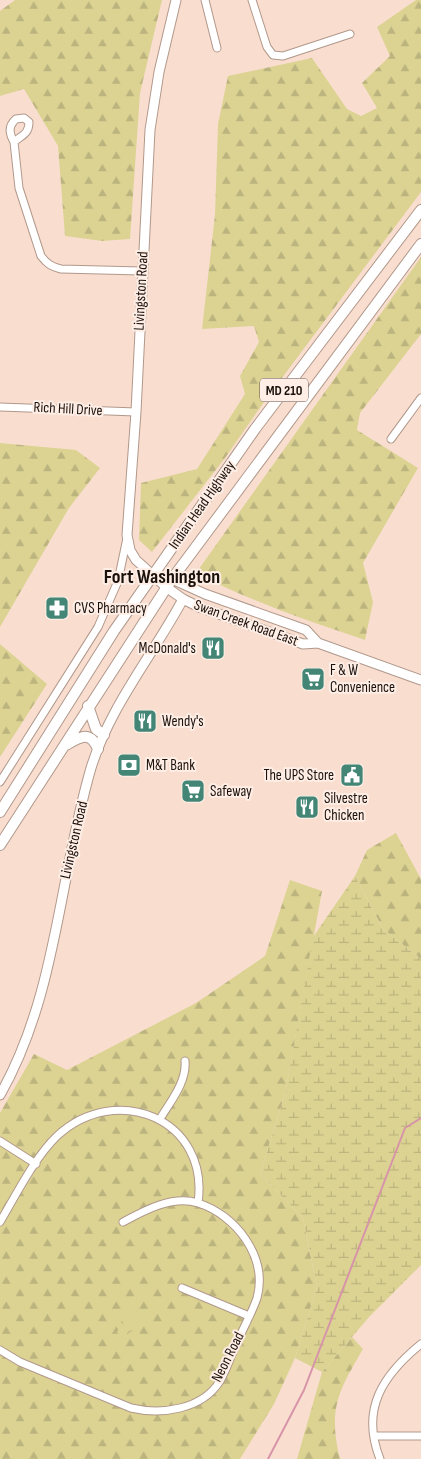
<svg xmlns="http://www.w3.org/2000/svg" width="421" height="1459" font-family="'Sofia Sans Condensed',sans-serif">
<style>
.forest{fill:url(#forest-firs)}
.wetland{fill:url(#wetland-marsh)}
.park{fill:url(#park-crowns)}
.lines{fill:none;stroke-linecap:round;stroke-linejoin:round}
.stream{stroke:#d794a9;stroke-width:2}
.minor-casing{stroke:#b1988b;stroke-width:9}
.major-casing{stroke:#b1988b;stroke-width:11}
.highway-casing{stroke:#b1988b;stroke-width:12}
.minor{stroke:#fff;stroke-width:7}
.major{stroke:#fff;stroke-width:9}
.highway{stroke:#fff;stroke-width:10}
.labels{text-anchor:middle;dominant-baseline:central;stroke-width:4;stroke-linejoin:round;paint-order:stroke}
.shield{fill:#feeee5;stroke:#5e534d;stroke-width:1}
.shield-label{font-size:14px;font-weight:bold;fill:#1a110c}
.street-label{font-size:15px;fill:#1a110c;stroke:#feeee5}
.poi-label{font-size:15px;fill:#1a110c;stroke:#feeee5;text-anchor:start}
.district-label{font-size:20px;font-weight:bold;fill:#1a110c;stroke:#feeee5}
</style>
<defs>
<pattern id="forest-firs" width="22" height="20" patternUnits="userSpaceOnUse" patternTransform="scale(1.25)"><rect width="22" height="20" fill="#dcd393"/><path d="M5 1l3.5 6h-7zM16 11l3.5 6h-7z" fill="#bcb47e"/></pattern>
<pattern id="wetland-marsh" width="20" height="14" patternUnits="userSpaceOnUse" patternTransform="scale(1.25)"><rect width="20" height="14" fill="#dcd393"/><path d="M1 5h8M5 5V1M11 12h8M15 12V8" fill="none" stroke="#bcb47e"/></pattern>
<pattern id="park-crowns" width="20" height="18" patternUnits="userSpaceOnUse" patternTransform="scale(1.25)"><rect width="20" height="18" fill="#dcd393"/><path d="M2 6a3 3 0 1 1 6 0M12 15a3 3 0 1 1 6 0" fill="none" stroke="#bcb47e"/></pattern>
</defs>
<rect width="100%" height="100%" fill="#f9ded0"/>
<!-- forest -->
<path class="forest" d="M15,0H162L140,93L130,239L102,241L65,236L58,146L24,89L0,96V11Z
M416,0H421V192L264,402L225,458L152,552L139,540L141,483L197,469L245,394L240,376L259,342L254,326L202,329L215,215L218,124L228,76L312,58L347,109L361,116L377,108L362,83L390,56L377,27Z
M421,257V334L360,413L357,430L418,468L363,563L373,602L365,640C308,621 250,601 196,573Z
M0,443L76,450L100,468L69,508L0,627Z
M0,644L47,684L0,757Z
M396,833L421,879V959L383,929L355,876L367,850Z
M290,880L322,891L285,1094L260,1174L303,1218L317,1287L295,1358L274,1404L240,1459H0V1113L34,1054L67,1070L196,1003L265,956Z
M352,1337L363,1349C338,1392 328,1409 340,1459H297L322,1372Z"/>
<!-- wetland -->
<path class="wetland" d="M355,876L383,929L421,959V1265L370,1316L322,1372L295,1358L317,1287L303,1218L260,1174L285,1094L313,937Z"/>
<!-- park -->
<path class="park" d="M125,1312L132,1315L137,1324L134,1330L125,1336L117,1333Z"/>
<g class="lines">
<!-- stream -->
<path class="stream" d="M268,1459L304,1390L405,1128L421,1118"/>
<!-- minor casing -->
<g class="minor-casing">
<path id="minor" d="M205,0L217,48
M252,0L267,47L273,55L283,56L350,34
M24,118L29,122C29,134 22,135 14,142C9,133 8,126 16,119Z
M14,142L19,188L41,256C47,264 52,267 61,269L141,271
M0,407L136,412
M391,439L421,398
M0,782L98,627L118,581L127,538
M160,1119C170,1102 187,1082 185,1061
M0,1141L36,1164
M0,1222C16,1195 35,1157 57,1136C116,1081 210,1119 198,1203
M182,1288L249,1316
M0,1350L20,1362L131,1408C161,1415 202,1410 220,1381C227,1369 231,1355 237,1343C243,1328 252,1313 257,1298C268,1257 236,1215 198,1203C173,1195 145,1210 123,1222
M374,1436H421
M380,1459C360,1409 383,1375 421,1344"/>
</g>
<!-- major casing -->
<g class="major-casing">
<path id="major" d="M176,0L159,72L150,130L136,412L127,535L130,550L136,560L166,587L183,599L199,607L303,644L318,643L421,680
M154,575L172,579L205,594L306,630L318,643
M0,1095C57,995 59,877 91,768C110,706 153,655 183,599"/>
</g>
<!-- highway casing -->
<g class="highway-casing">
<path id="highway" d="M88,706L96,729L104,735
M66,745C80,737 90,730 98,749
M0,812L114,631L255,429L421,210
M0,845L172,579L421,244"/>
</g>
<!-- minor -->
<use href="#minor" class="minor"/>
<!-- major -->
<use href="#major" class="major"/>
<!-- highway -->
<use href="#highway" class="highway"/>
</g>
<!-- icons -->
<defs>
<g id="pharmacy-square" transform="scale(1.25)"><rect x="-9" y="-9" width="18" height="18" rx="4" fill="#448676" stroke="#feeee5"/><path d="M-2-6h4v4h4v4h-4v4h-4v-4h-4v-4h4Z" fill="#fff"/></g>
<g id="restaurant-square" transform="scale(1.25)"><rect x="-9" y="-9" width="18" height="18" rx="4" fill="#448676" stroke="#feeee5"/><path d="M-5-6h1v4h1v-4h1v4h1v-4h1v5L-1.5 .5V6h-2V.5L-5-1ZM5-6V6H3V1.5H1.5Q1.5-4 5-6Z" fill="#fff"/></g>
<g id="supermarket-square" transform="scale(1.25)"><rect x="-9" y="-9" width="18" height="18" rx="4" fill="#448676" stroke="#feeee5"/><path d="M-6-5.5h2.5l.6 2H6L4.5 2H-2.5L-4.4-4H-6ZM-1.5 3.2a1.3 1.3 0 1 0 .1 0ZM3 3.2a1.3 1.3 0 1 0 .1 0Z" fill="#fff"/></g>
<g id="bank-square" transform="scale(1.25)"><rect x="-9" y="-9" width="18" height="18" rx="4" fill="#448676" stroke="#feeee5"/><path d="M-6-4H6V4H-6ZM0-2.3a2.3 2.3 0 1 0 0 4.6a2.3 2.3 0 1 0 0-4.6Z" fill="#fff"/></g>
<g id="civic-square" transform="scale(1.25)"><rect x="-9" y="-9" width="18" height="18" rx="4" fill="#448676" stroke="#feeee5"/><path d="M-.6-6.5H3V-4.5H.6V-3L4-1V1h2V6H-6V1h2V-1L-.6-3ZM-1.2 2.5V6h2.4V2.5Z" fill="#fff"/></g>
</defs>
<g fill-rule="evenodd">
<use href="#pharmacy-square" x="57" y="608"/>
<use href="#restaurant-square" x="213" y="648"/>
<use href="#supermarket-square" x="313" y="679"/>
<use href="#restaurant-square" x="145" y="721"/>
<use href="#bank-square" x="129" y="765"/>
<use href="#civic-square" x="352" y="775"/>
<use href="#supermarket-square" x="193" y="791"/>
<use href="#restaurant-square" x="307" y="807"/>
</g>
<g class="labels">
<!-- shield labels -->
<rect class="shield" x="260" y="378.5" width="48" height="23" rx="4"/>
<g class="shield-label">
<text x="284" y="390">MD 210</text>
</g>
<!-- street labels -->
<g class="street-label">
<text transform="translate(141 291) rotate(-87)">Livingston Road</text>
<text transform="translate(68 409) rotate(3)">Rich Hill Drive</text>
<text transform="translate(202 505) rotate(-55)">Indian Head Highway</text>
<text transform="translate(246 623) rotate(20)">Swan Creek Road East</text>
<text transform="translate(74 840) rotate(-77)">Livingston Road</text>
<text transform="translate(228 1357) rotate(-63)">Neon Road</text>
</g>
<!-- poi labels -->
<g class="poi-label">
<text x="74" y="608">CVS Pharmacy</text>
<text x="196" y="648" text-anchor="end">McDonald's</text>
<text x="330" y="670">F &amp; W<tspan x="330" dy="17">Convenience</tspan></text>
<text x="162" y="721">Wendy's</text>
<text x="146" y="765">M&amp;T Bank</text>
<text x="334" y="775" text-anchor="end">The UPS Store</text>
<text x="210" y="791">Safeway</text>
<text x="324" y="798">Silvestre<tspan x="324" dy="17">Chicken</tspan></text>
</g>
<!-- district labels -->
<g class="district-label">
<text x="162" y="577">Fort Washington</text>
</g>
</g>
</svg>
